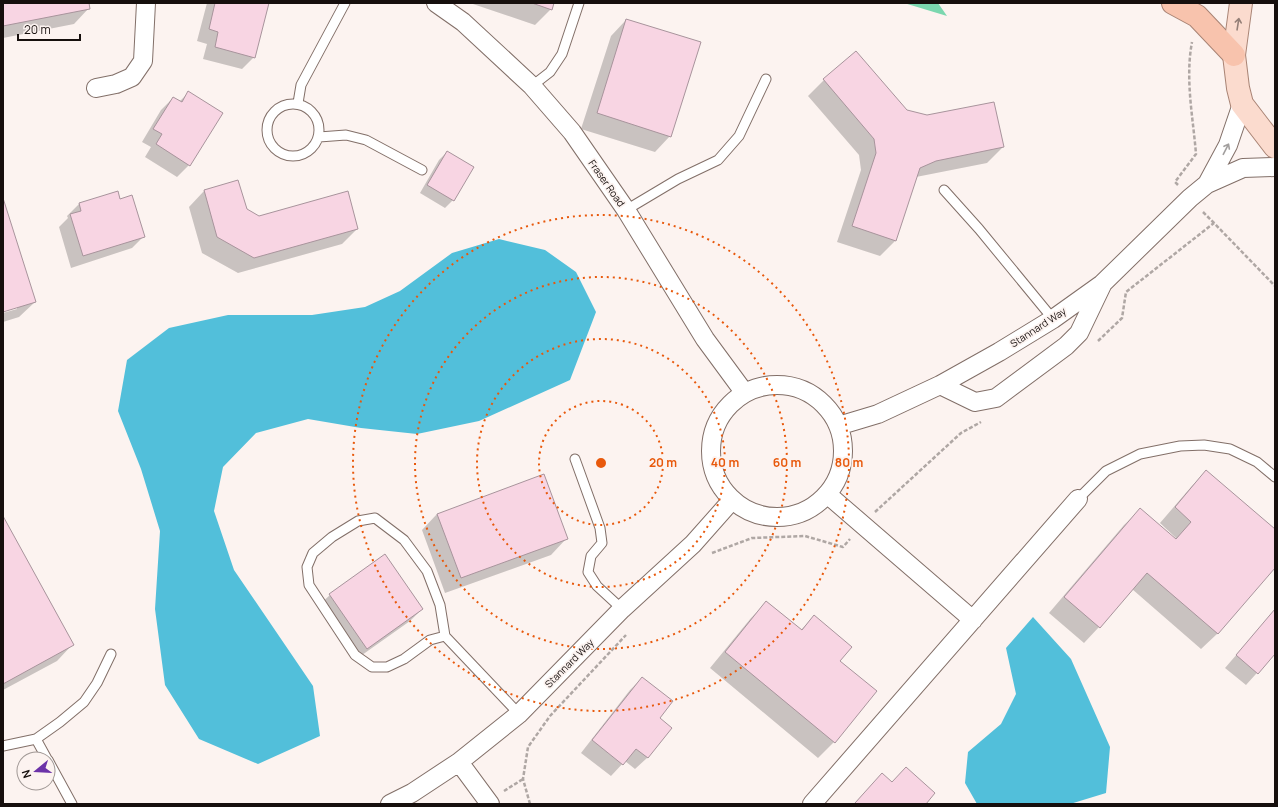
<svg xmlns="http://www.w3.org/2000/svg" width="1278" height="807" font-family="Manrope,sans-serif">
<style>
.forest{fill:#7bd7af}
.water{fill:#52bfda}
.shadow{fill:#0003}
.building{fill:#f8d5e3;stroke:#a8949c}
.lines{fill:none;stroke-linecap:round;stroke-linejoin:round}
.lane-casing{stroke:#826f68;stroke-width:11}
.street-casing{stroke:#826f68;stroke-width:20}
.primary-casing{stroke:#a98475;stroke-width:24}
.highway-casing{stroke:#a98475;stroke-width:24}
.path{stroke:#afa7a4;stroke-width:2.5;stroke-dasharray:4 2;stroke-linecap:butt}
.lane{stroke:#fff;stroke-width:9}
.street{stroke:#fff;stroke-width:18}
.primary{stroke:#fbdbce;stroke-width:22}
.highway{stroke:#f8c3ad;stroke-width:22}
.oneway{stroke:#947f77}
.oneway2{stroke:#a29f9e}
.ring{fill:none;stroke:#e8590c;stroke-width:2;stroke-dasharray:2 4}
.labels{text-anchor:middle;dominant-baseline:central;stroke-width:3.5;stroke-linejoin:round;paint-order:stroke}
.street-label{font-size:10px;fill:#160f0d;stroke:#fcf3f0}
.centre{fill:#e8590c;stroke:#fcf3f0;stroke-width:2}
.ring-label{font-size:12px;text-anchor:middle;font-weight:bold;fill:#e8590c;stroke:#fcf3f0;stroke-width:3.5;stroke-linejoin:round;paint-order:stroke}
</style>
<rect width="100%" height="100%" fill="#fcf3f0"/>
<!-- forest -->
<path class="forest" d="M904,3H938L947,16Z"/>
<!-- water -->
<path class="water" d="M499,239L545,250L576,272L596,312L570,380L479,421L417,434L361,428L308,419L256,433L223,467L214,511L234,570L313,686L320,736L258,764L199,739L165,685L155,609L160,531L141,469L118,411L127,360L169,328L228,315H312L365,307L400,291L452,253Z
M1033,617L1071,659L1110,747L1106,793L1070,804H977L965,783L968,752L1001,724L1016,694L1006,648Z"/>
<!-- shadow -->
<path class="shadow" d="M3,3H88L89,8L74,24L3,38Z
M207,3H268L254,57L242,69L203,59L207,44L197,41Z
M470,3H553L551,9L535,25Z
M626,20L670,136L655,152L581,129L611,36Z
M856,52L906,111L927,116L1003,147L987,163L916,177L895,241L880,256L837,242L861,170L859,155L808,96L824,80Z
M188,93L189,165L177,177L145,157L151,147L142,142L161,110L173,98L179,102Z
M447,152L453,200L445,208L420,193L439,160Z
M204,191L246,209L259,217L357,229L342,244L238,273L202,253L189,207Z
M117,192L119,200L144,236L132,248L71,268L59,227L68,218L67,216L79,204Z
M3,201L35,302L19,317L3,322V313L17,309V307L3,311Z
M1206,471L1275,531V566L1217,634L1201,649L1132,589L1099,627L1084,643L1049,613L1124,525L1140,510L1175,540L1176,538L1160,523L1191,487Z
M437,514L566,539L551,555L445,593L422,530Z
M3,518L72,645L57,661L3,690Z
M330,595L422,609L410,621L355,660L318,606Z
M767,602L801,630L814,616L838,661L834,742L818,758L710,668L751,618Z
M1275,610V653L1246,685L1225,668Z
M642,678L658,718L647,758L635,769L625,761L611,776L581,753L630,690Z
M882,774L891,783L924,804H854Z"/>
<!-- building -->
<path class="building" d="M3,3H89L90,9L3,26Z
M215,3H269L255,58L215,47L218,32L209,29Z
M532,3H554L552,10Z
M626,19L701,42L671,137L597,113Z
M856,51L907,110L927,115L994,102L1004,147L936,161L920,168L896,241L852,226L876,153L874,139L823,79Z
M188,91L223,113L190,166L156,144L162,134L153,129L173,97L182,102Z
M447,151L474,167L454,201L427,185Z
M238,180L247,209L259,216L348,191L358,229L254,258L217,237L204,190Z
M118,191L120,199L132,195L145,237L83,256L70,214L81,211L79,203Z
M3,198L36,302L3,312Z
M1206,470L1275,529V568L1218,634L1147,573L1100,628L1064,597L1140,508L1176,539L1191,522L1175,507Z
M544,474L568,539L461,578L437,514Z
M3,516L74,645L3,684Z
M385,554L423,609L367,649L329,594Z
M766,601L802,630L814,615L852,647L840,661L877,691L835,743L725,652Z
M1275,609V654L1258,674L1236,655Z
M642,677L673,701L660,718L672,728L648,758L636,749L623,765L592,740Z
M906,767L935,793L926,804H856L855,803L882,773L892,782Z"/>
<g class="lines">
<!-- lane casing -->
<g class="lane-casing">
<path id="lane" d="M532,86L550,72L562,54L579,3
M298,103L301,85L345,3
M267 130a26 26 0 1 1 52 0a26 26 0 1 1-52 0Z
M319,137L346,135L366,140L422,170
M944,190L979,229L1053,319
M626,210L678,179L718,160L739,136L766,79
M575,459L600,528L602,543L591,556L588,572L597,586L622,609
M1078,499L1106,471L1140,454L1180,446L1204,445L1230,449L1257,462L1275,477
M445,636L430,640L404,659L387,667H372L355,655L309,585L307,567L313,553L332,537L358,521L375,518L404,540L427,571L440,605L445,636L519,714
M36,739L47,759
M3,746L36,739L60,722L84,702L97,683L111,654
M48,760L72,804"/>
</g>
<!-- street casing -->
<g class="street-casing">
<path id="street" d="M436,3L463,22L532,86L572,132L626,210L705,339L744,392
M96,88L116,84L132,77L143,61L146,3
M1207,184L1228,145L1242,104
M940,385L975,402L996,398L1066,346L1079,333L1102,285
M711 451a66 66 0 1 1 132 0a66 66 0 1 1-132 0Z
M838,426L878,414L940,385L999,352L1053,319L1102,284L1190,198L1207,184L1243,168L1275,167
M827,494L973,620
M459,762L490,804
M390,804L412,793L459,762L519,714L622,609L693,544L732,500
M812,804L1078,499"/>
</g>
<!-- primary casing -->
<g class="primary-casing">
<path id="primary" d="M1241,3L1234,55L1238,88L1242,104L1275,147"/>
</g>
<!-- highway casing -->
<g class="highway-casing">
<path id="highway" d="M1173,3L1197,16L1234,55"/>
</g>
<!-- path -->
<path class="path" d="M1178,185L1175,182L1196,154C1193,117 1185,79 1192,42
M1203,212L1214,223
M1098,341L1122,318L1126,292L1214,223L1275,286
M875,512L961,433L981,422
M712,553L752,538L805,536L843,547L850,539
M504,791L523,779
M530,804L523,779L528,747L550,716L626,635"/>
<!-- lane -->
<use href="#lane" class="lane"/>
<!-- street -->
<use href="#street" class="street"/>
<!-- primary -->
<use href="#primary" class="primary"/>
<!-- highway -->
<use href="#highway" class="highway"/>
</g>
<!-- one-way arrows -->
<defs><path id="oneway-shaft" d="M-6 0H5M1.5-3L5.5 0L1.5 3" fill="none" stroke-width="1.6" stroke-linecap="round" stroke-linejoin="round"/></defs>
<use class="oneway" href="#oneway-shaft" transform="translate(1238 24) rotate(-81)"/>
<use class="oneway2" href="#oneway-shaft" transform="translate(1226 149) rotate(-63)"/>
<!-- distance rings -->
<g class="ring">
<circle cx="601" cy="463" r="62"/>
<circle cx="601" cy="463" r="124"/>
<circle cx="601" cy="463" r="186"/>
<circle cx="601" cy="463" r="248"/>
</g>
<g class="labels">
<!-- street labels -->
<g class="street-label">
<text transform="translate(607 183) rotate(55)">Fraser Road</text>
<text transform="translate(1038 327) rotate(-33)">Stannard Way</text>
<text transform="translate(569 663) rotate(-45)">Stannard Way</text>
</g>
</g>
<circle cx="601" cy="463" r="6" class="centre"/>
<g class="ring-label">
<text x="663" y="467">20 m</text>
<text x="725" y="467">40 m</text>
<text x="787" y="467">60 m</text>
<text x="849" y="467">80 m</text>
</g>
<!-- border -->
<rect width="1278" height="807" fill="none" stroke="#160f0d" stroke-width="8"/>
<!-- north arrow -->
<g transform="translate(36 771) rotate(252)"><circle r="19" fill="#fcf3f0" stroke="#a09895"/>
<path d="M0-3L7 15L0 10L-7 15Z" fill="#6b32a8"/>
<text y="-6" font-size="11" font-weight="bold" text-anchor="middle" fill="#160f0d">N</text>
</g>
<!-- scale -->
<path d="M18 34v6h62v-6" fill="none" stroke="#160f0d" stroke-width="2"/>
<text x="24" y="34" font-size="12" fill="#160f0d" stroke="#fcf3f0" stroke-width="3" paint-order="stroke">20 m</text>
</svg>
